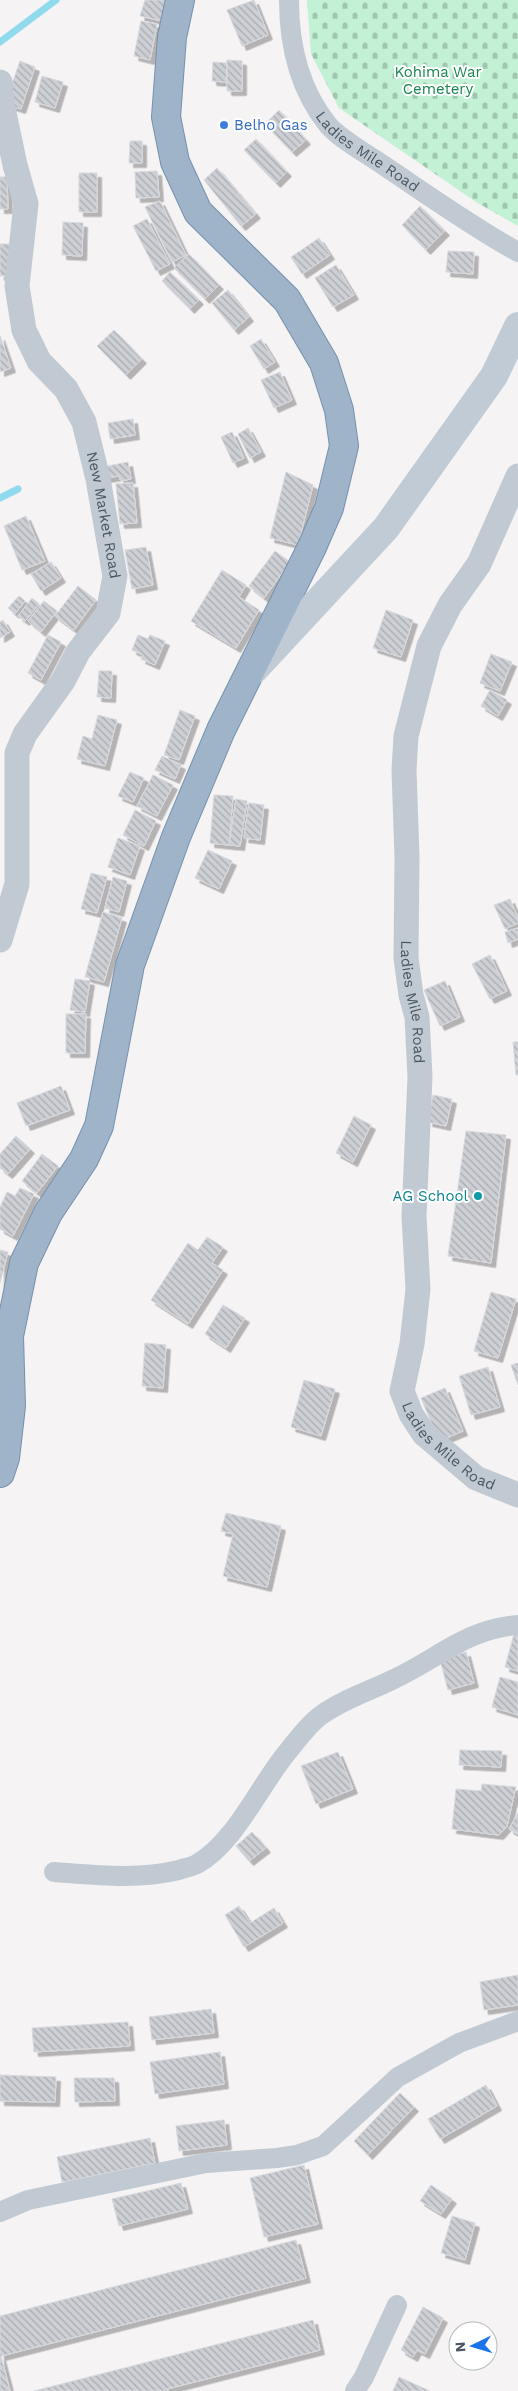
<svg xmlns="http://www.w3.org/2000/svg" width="518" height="2391" font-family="'Work Sans',sans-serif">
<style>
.cemetery{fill:url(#cemetery-stones)}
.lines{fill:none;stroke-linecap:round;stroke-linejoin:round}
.stream{stroke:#90daee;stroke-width:7}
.building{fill:url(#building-back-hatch);stroke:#d7d9de;filter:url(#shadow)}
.trunk-casing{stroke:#7690ad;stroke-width:30}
.minor{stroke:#c1cad2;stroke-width:20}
.tertiary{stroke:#c1cad2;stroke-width:25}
.secondary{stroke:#c1cbd6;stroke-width:28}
.trunk{stroke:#9fb4c9;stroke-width:28}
.shop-dot{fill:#3f7fe0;stroke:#fff;stroke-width:2}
.culture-dot{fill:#0f9aa8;stroke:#fff;stroke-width:2}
.labels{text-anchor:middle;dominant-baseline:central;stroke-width:4;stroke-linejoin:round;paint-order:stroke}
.park-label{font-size:15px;fill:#17864f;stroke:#fff}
.shop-label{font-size:15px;fill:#366cbe;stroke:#fff;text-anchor:start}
.street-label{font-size:15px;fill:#4a5661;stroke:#fff}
.culture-label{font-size:15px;fill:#0d838f;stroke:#fff;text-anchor:end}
</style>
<defs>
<pattern id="cemetery-stones" width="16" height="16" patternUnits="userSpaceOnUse" patternTransform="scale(1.25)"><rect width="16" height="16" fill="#c3f1d5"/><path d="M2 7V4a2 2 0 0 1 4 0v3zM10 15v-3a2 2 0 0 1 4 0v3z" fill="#a0c6b0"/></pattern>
<pattern id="building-back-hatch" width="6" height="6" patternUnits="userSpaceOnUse" patternTransform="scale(1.25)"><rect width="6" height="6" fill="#cdcfd5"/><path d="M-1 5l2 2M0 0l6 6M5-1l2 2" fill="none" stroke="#a8abb0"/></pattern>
<filter id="shadow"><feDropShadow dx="4.5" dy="4.5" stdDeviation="0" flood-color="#0004"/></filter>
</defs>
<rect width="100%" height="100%" fill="#f5f3f3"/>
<!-- cemetery -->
<path class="cemetery" d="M307,0H518V226L476,202L339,108L311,54Z"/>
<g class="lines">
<!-- stream -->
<path class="stream" d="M0,42L56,0
M0,498L18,489"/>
</g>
<!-- building -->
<path class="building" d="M145,0H167L162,21L140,16Z
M254,0L268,35L242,46L227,10Z
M141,21L157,24L150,60L134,56Z
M227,60L242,61V91H227Z
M20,61L35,67L21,109L5,104Z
M213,62L227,63L226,82L212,81Z
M42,76L63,82L55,108L35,102Z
M279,110L306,140L292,152L265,124Z
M256,139L287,172L276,183L244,150Z
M130,141H142V163H129Z
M217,168L256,214L241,226L204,180Z
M157,171L159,197L136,198L135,172Z
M79,173H97V212H79Z
M0,177H7L8,209H0Z
M160,201L186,255L172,262L145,207Z
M420,206L445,231L426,250L402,225Z
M147,219L170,264L156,271L133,226Z
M63,222L83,223L82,256L62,255Z
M319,238L330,255L302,274L291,257Z
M0,244H10L13,275L0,276Z
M448,251L474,252L473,274L446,272Z
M189,254L219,285L205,299L174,268Z
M336,265L354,295L333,307L315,278Z
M170,272L199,300L190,309L162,281Z
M228,290L249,317L234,330L212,303Z
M114,330L142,359L126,375L97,346Z
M0,336L11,368L0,372Z
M261,339L275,362L264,369L250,346Z
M280,372L292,400L274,408L261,380Z
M133,419L135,435L110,439L108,423Z
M248,428L261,452L250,458L238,434Z
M232,432L244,458L233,463L221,437Z
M128,462L131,479L121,481L119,476L105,478L103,467Z
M286,472L313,485L298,545L270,538Z
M133,483L137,523L120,524L116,484Z
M26,516L45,561L22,570L4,526Z
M146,547L153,585L132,589L125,550Z
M275,551L290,562L264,598L249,586Z
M51,562L61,578L41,591L31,574Z
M222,570L246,585L239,597L259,610L236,648L191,621Z
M78,586L96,600L74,630L55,616Z
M19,596L25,601L15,614L8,608Z
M32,598L39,604L25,621L18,616Z
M44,601L57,611L41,632L28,621Z
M386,610L413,620L401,657L373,648Z
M3,620L10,632L0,638V622Z
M48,635L61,642L41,680L28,673Z
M138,635L148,639L150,635L165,641L155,665L141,659L143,655L132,650Z
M491,654L512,662L500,691L480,683Z
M99,671H112L111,698L97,697Z
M490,690L507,700L498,716L481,706Z
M180,710L195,716L179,760L164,755Z
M98,715L117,720L105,766L77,759L83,736L92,739Z
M162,756L181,765L175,779L155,770Z
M130,772L144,778L133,802L118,796Z
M153,775L173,785L157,816L137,806Z
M214,795L233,796L229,845L210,843Z
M236,799L247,801L240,846L229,845Z
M249,803L264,805L260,840L244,838Z
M135,810L156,821L144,846L123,835Z
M118,838L140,846L130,875L108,867Z
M208,850L232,861L219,889L195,878Z
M91,873L107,877L97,913L81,909Z
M113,877L127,881L119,912L105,908Z
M510,899L518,918V923L505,929L494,905Z
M103,912L122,918L104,982L85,977Z
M518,928V939L508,943L505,932Z
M490,955L507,991L490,999L472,964Z
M75,979L90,981L85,1012L70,1010Z
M445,981L460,1017L440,1026L424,990Z
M66,1014H86L85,1053H66Z
M513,1042H518V1075H516Z
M61,1086L70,1110L26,1126L17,1103Z
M433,1095L452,1099L446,1126L428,1122Z
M354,1116L371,1125L353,1162L336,1153Z
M466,1131L506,1135L491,1263L448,1256Z
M16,1136L30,1149L8,1174L0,1168V1154Z
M42,1154L58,1166L37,1193L22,1181Z
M20,1188L34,1194L13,1236L0,1229V1207L7,1192L15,1196Z
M207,1237L223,1247L212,1263L223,1270L188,1324L151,1300L188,1243L198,1250Z
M0,1250L8,1252L0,1283Z
M491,1292L516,1299L498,1358L474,1351Z
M223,1305L245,1318L226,1348L205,1334Z
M145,1343L166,1345L163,1388L142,1386Z
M518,1363V1385L511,1365Z
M488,1367L500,1407L471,1415L459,1376Z
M304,1380L335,1389L321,1436L291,1427Z
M445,1388L463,1431L439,1441L421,1398Z
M226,1513L281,1526L267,1587L223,1576L233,1534L221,1531Z
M514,1634L518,1635V1671L505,1667Z
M466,1652L474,1683L448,1690L440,1660Z
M500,1677L518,1682V1715L492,1707Z
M460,1750L502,1751L501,1767L459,1765Z
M338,1752L353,1789L316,1804L301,1766Z
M482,1784L516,1787L507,1826L499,1835L452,1829L456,1789L481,1791Z
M518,1813V1834L509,1829Z
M252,1832L266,1848L249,1861L236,1846Z
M239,1906L250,1923L274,1908L283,1923L244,1947L225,1915Z
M518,1975V2005L484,2010L480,1982Z
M211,2009L214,2033L152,2040L149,2017Z
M128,2022L130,2046L34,2052L32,2028Z
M220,2052L224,2084L155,2094L150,2062Z
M0,2075L56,2077L55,2102L0,2101Z
M74,2078H114L115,2101L75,2102Z
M486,2085L497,2106L440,2139L428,2119Z
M400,2093L414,2107L368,2155L354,2141Z
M224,2120L227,2145L179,2151L176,2126Z
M150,2138L155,2163L62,2182L57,2157Z
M304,2165L318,2224L264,2237L250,2178Z
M181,2183L188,2209L119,2226L112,2199Z
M431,2185L452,2199L441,2214L420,2201Z
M452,2216L475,2223L465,2260L441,2253Z
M296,2240L306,2278L1,2356L10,2391H0V2316Z
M423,2307L443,2318L425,2354L417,2350L413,2357L401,2350Z
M313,2320L320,2350L167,2389L168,2391H34Z
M399,2377L430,2391H393Z"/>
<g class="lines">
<!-- trunk casing -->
<g class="trunk-casing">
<path id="trunk" d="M0,1473L5,1458L11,1406L9,1336L24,1263L48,1213L84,1159L99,1126L130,965L176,837L221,730L312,547L329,508L344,446L339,410L324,363L287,300L198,212L175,162L166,117L172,37L180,0"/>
</g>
<!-- minor -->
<g class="minor">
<path id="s1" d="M289,0C289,45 299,89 328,125C340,139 367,154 383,165C428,195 471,226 518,252"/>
<path d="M54,1872C95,1875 138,1880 179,1870C184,1868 192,1867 197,1864C236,1842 260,1784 289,1750C298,1739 308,1725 320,1716C341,1700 370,1691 394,1679C439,1658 466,1629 518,1625"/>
<path d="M0,2212L28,2200L206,2163L277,2158L297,2155L323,2146L398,2077L459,2043L518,2021"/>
<path d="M355,2391L364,2377L397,2305"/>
</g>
<!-- tertiary -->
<g class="tertiary">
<path id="s2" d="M0,82L3,108L15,165L26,204L17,286L24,330L39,361L66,389L84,422L98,479L115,576L108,613L78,652L63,681L25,734L17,753V884L0,940"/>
<path id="s3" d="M518,476L479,564L450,605L429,646L406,736L404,770L407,857L406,958L411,995L417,1017L420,1077L414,1216L418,1289L412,1344L402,1391L411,1414L424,1434L476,1478L518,1495"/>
</g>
<!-- secondary -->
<path class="secondary" d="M254,670L386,528L494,376L518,326"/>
<!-- trunk -->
<use href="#trunk" class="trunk"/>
</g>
<!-- markers -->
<circle class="shop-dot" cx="224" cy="125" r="5"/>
<circle class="culture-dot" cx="478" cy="1196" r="5"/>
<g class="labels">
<!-- park labels -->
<g class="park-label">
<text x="438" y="72">Kohima War<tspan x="438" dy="17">Cemetery</tspan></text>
</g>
<!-- shop labels -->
<g class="shop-label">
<text x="234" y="125">Belho Gas</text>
</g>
<!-- street labels -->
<g class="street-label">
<text stroke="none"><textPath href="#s1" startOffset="181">Ladies Mile Road</textPath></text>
<text stroke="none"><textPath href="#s2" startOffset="458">New Market Road</textPath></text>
<text stroke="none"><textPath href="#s3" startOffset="552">Ladies Mile Road</textPath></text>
<text stroke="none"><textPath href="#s3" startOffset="1018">Ladies Mile Road</textPath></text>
</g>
<!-- culture labels -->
<g class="culture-label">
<text x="468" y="1196">AG School</text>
</g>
</g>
<!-- north arrow -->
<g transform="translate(473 2346) rotate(265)"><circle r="24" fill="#ffffff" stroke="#b7bbc0"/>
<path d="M0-4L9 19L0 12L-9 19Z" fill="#1a73e8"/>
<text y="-8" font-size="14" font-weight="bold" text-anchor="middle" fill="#4a5661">N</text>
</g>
</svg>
